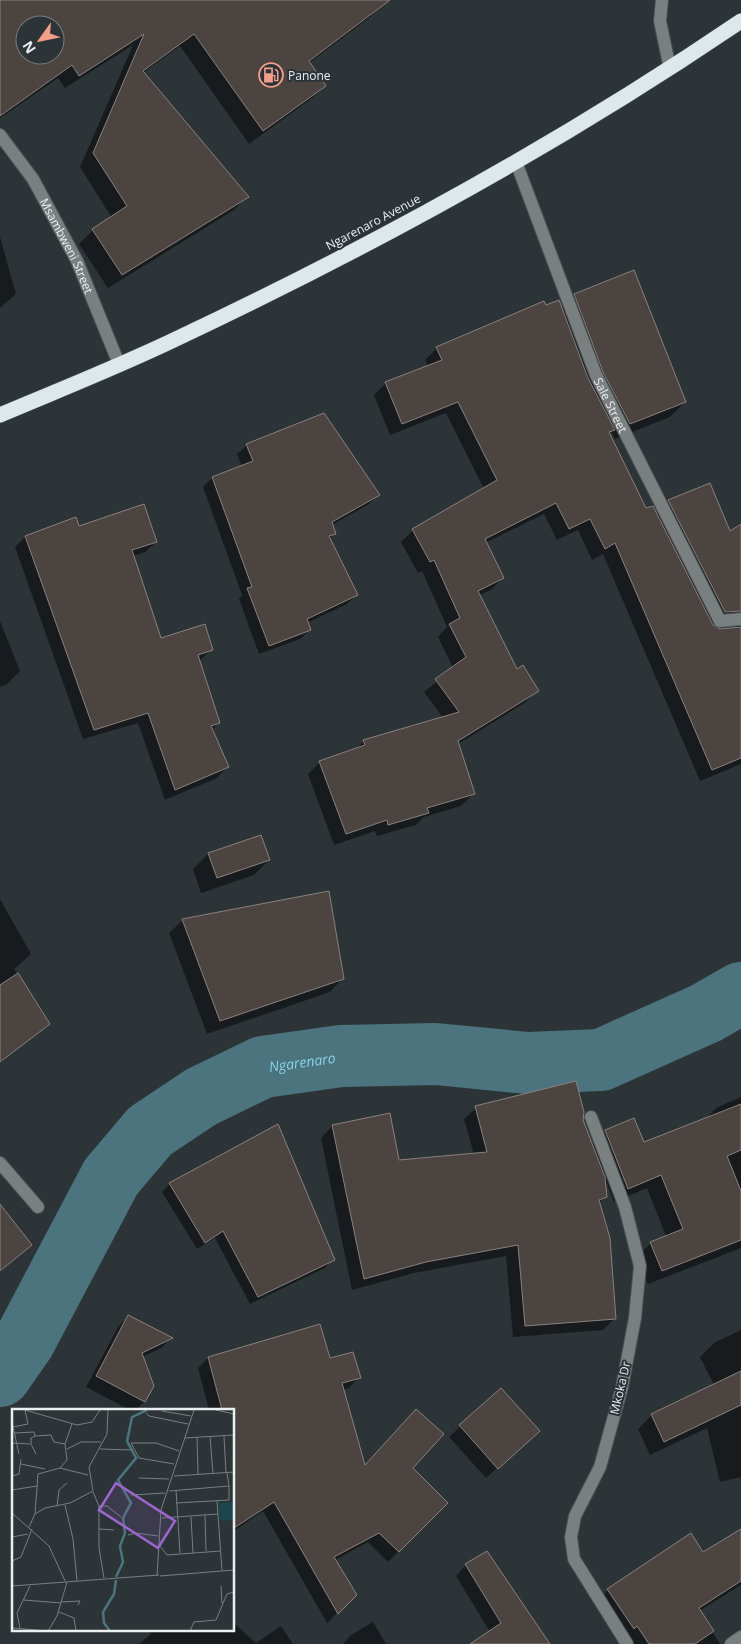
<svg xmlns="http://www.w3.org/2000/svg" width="741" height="1644" font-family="'Open Sans',sans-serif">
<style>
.shadow{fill:#0007;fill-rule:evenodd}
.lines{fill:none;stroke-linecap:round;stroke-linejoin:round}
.river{stroke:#4b747e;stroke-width:62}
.building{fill:#4c4441;stroke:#8a817e;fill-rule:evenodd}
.minor-casing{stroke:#4a5255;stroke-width:14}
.highway-casing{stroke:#4a5255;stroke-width:16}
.minor{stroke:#7a7f80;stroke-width:12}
.highway{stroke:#dde8eb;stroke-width:15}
.labels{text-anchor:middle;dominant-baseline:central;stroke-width:4;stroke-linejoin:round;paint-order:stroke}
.poi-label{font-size:12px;fill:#eaeff0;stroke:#2c3437;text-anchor:start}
.street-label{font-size:12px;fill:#eaeff0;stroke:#2c3437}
.water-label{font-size:14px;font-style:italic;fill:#89d3e5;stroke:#2c3437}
.inset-river{fill:none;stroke:#4b747e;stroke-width:2.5}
.inset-road{fill:none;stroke:#787f81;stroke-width:1}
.view{fill:#9c66ce;fill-opacity:0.15;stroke:#9c66ce;stroke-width:2.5}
.inset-edge{fill:none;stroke:#eaeff0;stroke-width:2.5}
</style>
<rect width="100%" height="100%" fill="#2c3437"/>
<!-- shadow -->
<path class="shadow" d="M0,0H382L384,3L370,17L309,63L325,86L311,99L249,144L180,46L143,73L247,196L234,210L108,288L79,244L93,230L112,218L80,167L133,45L65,88L58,78L0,118ZM25,25H55V55H25Z
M0,237L16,294L0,308Z
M575,295L685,402L670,417L615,439L611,432L609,435L646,510L656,514L669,501L729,532L741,523V764L700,781L603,554L592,560L578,530L557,540L544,514L485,543L503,578L491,590L479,595L517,671L537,690L526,702L458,744L473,794L461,806L424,817L416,825L377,836L375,831L334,845L308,774L320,762L355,750L364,741L443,718L424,692L453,668L438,637L447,627L422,571L418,573L401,542L413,530L484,489L446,413L390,435L374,395L386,383L428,367L425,360L437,348L545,307L561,308ZM732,623L736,628L715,629L712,624Z
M247,445L378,495L369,504L332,525L335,533L329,539L357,595L347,604L307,623L310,630L300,639L259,654L239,599L242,595L203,487L212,478L242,467L237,454Z
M79,527L156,542L145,552L133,556L160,639L212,649L199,661L219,722L212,730L227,767L217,778L165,800L138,723L83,739L15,547L25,537Z
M0,621L20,671L7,684L0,687Z
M261,836L269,860L254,875L201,893L193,869L208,854Z
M0,899L31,954L14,969L48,1023L0,1063Z
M183,920L343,978L330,992L207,1034L169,933Z
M741,1097V1248L648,1284L637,1257L651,1243L666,1236L647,1188L614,1202L605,1179V1197L599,1203L615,1318L603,1330L513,1337L506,1256L414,1273L352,1290L321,1138L332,1126L398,1162L474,1155L464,1119L476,1108L582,1120L591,1145L605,1131L633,1120L643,1143L705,1120L716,1108Z
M277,1126L333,1260L325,1268L250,1304L215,1238L197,1249L162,1192L170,1184Z
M0,1206L31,1245L0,1272Z
M128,1316L171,1338L161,1348L142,1357L144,1402L136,1410H130L86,1387L118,1327Z
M741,1330V1477L720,1482L707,1428L650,1455L638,1429L652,1415L714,1385L700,1357L714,1343Z
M208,1358L330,1360L359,1377L349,1388L342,1390L364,1467L411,1468L446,1503L388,1562L368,1542L335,1560L356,1595L327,1623L263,1511L234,1531V1410H209L198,1368Z
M501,1389L528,1441L486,1478L449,1437Z
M741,1531V1585L699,1611L720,1644H627L595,1603L608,1590L702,1554Z
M466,1565L549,1644H480L490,1632L456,1576Z
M373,1622L386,1644H343L351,1635Z
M234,1623L256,1643L281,1626L293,1644H139L151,1634L147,1630H234Z"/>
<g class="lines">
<!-- river -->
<path class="river" id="s1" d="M0,1376L25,1340L111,1177L150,1131L201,1097L263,1067L341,1056L436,1054L528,1063L601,1060L706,1013L741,993"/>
</g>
<!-- building -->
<path class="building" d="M0,0H390L309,61L326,86L263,131L194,34L143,71L249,197L122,275L92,229L127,206L93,153L144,34L79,76L72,65L0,116ZM25,25H55V55H25Z
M634,270L686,402L630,424L603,372L574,294Z
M559,300L588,378L615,430L609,432L646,508L653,506L713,625L720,629L741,627V758L712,770L615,543L605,549L590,519L569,529L556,503L485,539L504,578L478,591L517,669L523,665L539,691L458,741L475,794L427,808L429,813L388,825L387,820L346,834L319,761L365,745L363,740L459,712L435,679L466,657L449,624L460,618L434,560L430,562L412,529L497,480L458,402L402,424L385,382L442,360L436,347L544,301L546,305Z
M324,413L380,495L332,522L336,534L329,536L358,595L307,619L311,630L269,646L247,588L252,587L212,477L253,461L246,444Z
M710,483L730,531L741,524V611L725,612L668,500Z
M144,504L157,542L132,550L161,638L205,624L213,650L198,655L220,723L211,726L229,767L175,790L148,713L94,730L25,536L76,517L79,526Z
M261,835L270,860L217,878L208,853Z
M329,891L344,979L220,1021L182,919Z
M18,973L50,1024L0,1062V985Z
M576,1081L584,1112L583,1120L605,1177L607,1197L599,1200L610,1238L616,1319L525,1326L518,1245L426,1262L364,1279L332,1125L390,1113L399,1160L487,1152L475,1106Z
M741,1104V1150L727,1156L741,1191V1240L662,1271L650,1242L683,1229L661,1175L628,1189L605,1130L634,1118L644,1142Z
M278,1124L335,1260L258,1297L223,1231L205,1243L169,1183Z
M0,1204L32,1245L0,1271Z
M128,1315L173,1338L142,1353L154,1386L145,1402L96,1376Z
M320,1324L330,1358L353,1352L361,1378L342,1383L365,1465L416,1409L444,1434L413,1468L448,1503L399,1552L379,1533L334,1557L357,1595L338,1614L274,1502L234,1528V1410H222L208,1357Z
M741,1371V1405L664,1442L651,1414Z
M501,1388L540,1431L498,1469L459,1425Z
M741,1529V1581L699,1608L714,1631L695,1644H649L637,1626L634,1629L607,1589L691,1533L703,1552Z
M487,1551L550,1644H470L501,1623L465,1564Z"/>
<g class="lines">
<!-- minor casing -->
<g class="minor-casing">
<g id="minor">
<path d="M662,0L660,21L670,69"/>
<path id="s2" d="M0,135L33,179L77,261L119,364"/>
<path id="s3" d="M516,162L596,375L720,621L741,619"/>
<path d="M591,1117L625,1207L640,1266L635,1318L622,1387L600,1467L575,1516L571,1537L574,1559L627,1644"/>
<path d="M0,1163L38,1207"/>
<path d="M731,1644L741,1637"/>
</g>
</g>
<!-- highway casing -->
<g class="highway-casing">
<path id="highway" d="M0,415C59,390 120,366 178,338C373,246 563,142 741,21"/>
</g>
<!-- minor -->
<use href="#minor" class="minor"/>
<!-- highway -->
<use href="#highway" class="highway"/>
</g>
<!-- icons -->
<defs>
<g id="fuel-ring" transform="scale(1.25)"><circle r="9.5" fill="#2c3437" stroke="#f49e88" stroke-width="1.5"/><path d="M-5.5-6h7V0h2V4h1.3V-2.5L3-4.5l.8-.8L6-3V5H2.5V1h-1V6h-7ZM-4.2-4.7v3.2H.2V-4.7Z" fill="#f49e88"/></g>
</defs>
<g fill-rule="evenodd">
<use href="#fuel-ring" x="271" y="75"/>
</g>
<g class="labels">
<!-- poi labels -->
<g class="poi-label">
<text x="288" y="75">Panone</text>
</g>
<!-- street labels -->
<g class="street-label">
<text transform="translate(373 222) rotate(-28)">Ngarenaro Avenue</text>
<text stroke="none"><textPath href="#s2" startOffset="130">Msambweni Street</textPath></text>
<text stroke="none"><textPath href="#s3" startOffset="261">Sale Street</textPath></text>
<text transform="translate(620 1388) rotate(-77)">Mkoka Dr</text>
</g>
<!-- water labels -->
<g class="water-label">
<text stroke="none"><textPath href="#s1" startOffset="458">Ngarenaro</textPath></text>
</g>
</g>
<!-- overview -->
<g transform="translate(12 1409)">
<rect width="222" height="222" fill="#2c3437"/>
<path d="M222,93V111L208,112L206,94Z" fill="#1c454e"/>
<path class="inset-river" d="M104,168L111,153L108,137L113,124L111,109L119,94L106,71L124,49L115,32L120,8L135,1M98,222L92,214L91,203L102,185L104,171"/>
<path class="inset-road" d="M13,1L65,16L80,13L88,1M204,1L222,5M150,2L179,7M134,4L137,7L176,15M3,24L22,23L23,27M198,27L201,65M212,27L214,64M185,28L186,65M173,29L222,26M0,34L18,35M55,40L69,33H89M88,40L120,41M7,45L1,18L16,15L13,1M24,45L19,35V29L23,27L39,26L42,33L53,35M9,55L33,60M162,55L127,49L119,34H144L167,42M48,59L76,66M0,67L7,65L9,50M162,67L222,63M127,69L157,70M0,81L25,77M164,81L168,144M157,82L217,77L215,64M81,83L87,97V139L92,169M119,86L153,84M205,92L210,162M164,94L217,91V77M53,96L61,130L65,172M45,97L47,81L55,74M87,97H95L109,108M0,104L37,137L53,172M23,105L26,65L48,59L55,51L53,35L60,15M193,106L194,142M179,108L181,144M150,109L206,105M17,118L23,105L33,99L58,94L81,82L77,58L95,25L96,1M87,120L102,121M116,126L124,124L146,127M0,128L16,125M148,137L155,146L209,142M0,152L9,148L20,120M145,167L149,101L182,1M148,167L222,161M0,177L147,166M209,177L210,194M12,191L49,194M49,193L68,192L66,196M47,203L62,209L64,222M1,219L35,222M8,219L5,204L18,177M36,222L45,207L55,173M178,222L182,213L204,211L215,185L222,183"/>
<path class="view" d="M104,74L163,112L146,139L87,101Z"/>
<rect width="222" height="222" class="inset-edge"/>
</g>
<!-- north arrow -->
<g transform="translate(40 40) rotate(237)"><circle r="24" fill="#2c3437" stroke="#787f81"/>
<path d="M0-4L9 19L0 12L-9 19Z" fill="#f49e88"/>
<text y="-8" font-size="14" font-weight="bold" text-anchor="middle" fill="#eaeff0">N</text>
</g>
</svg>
